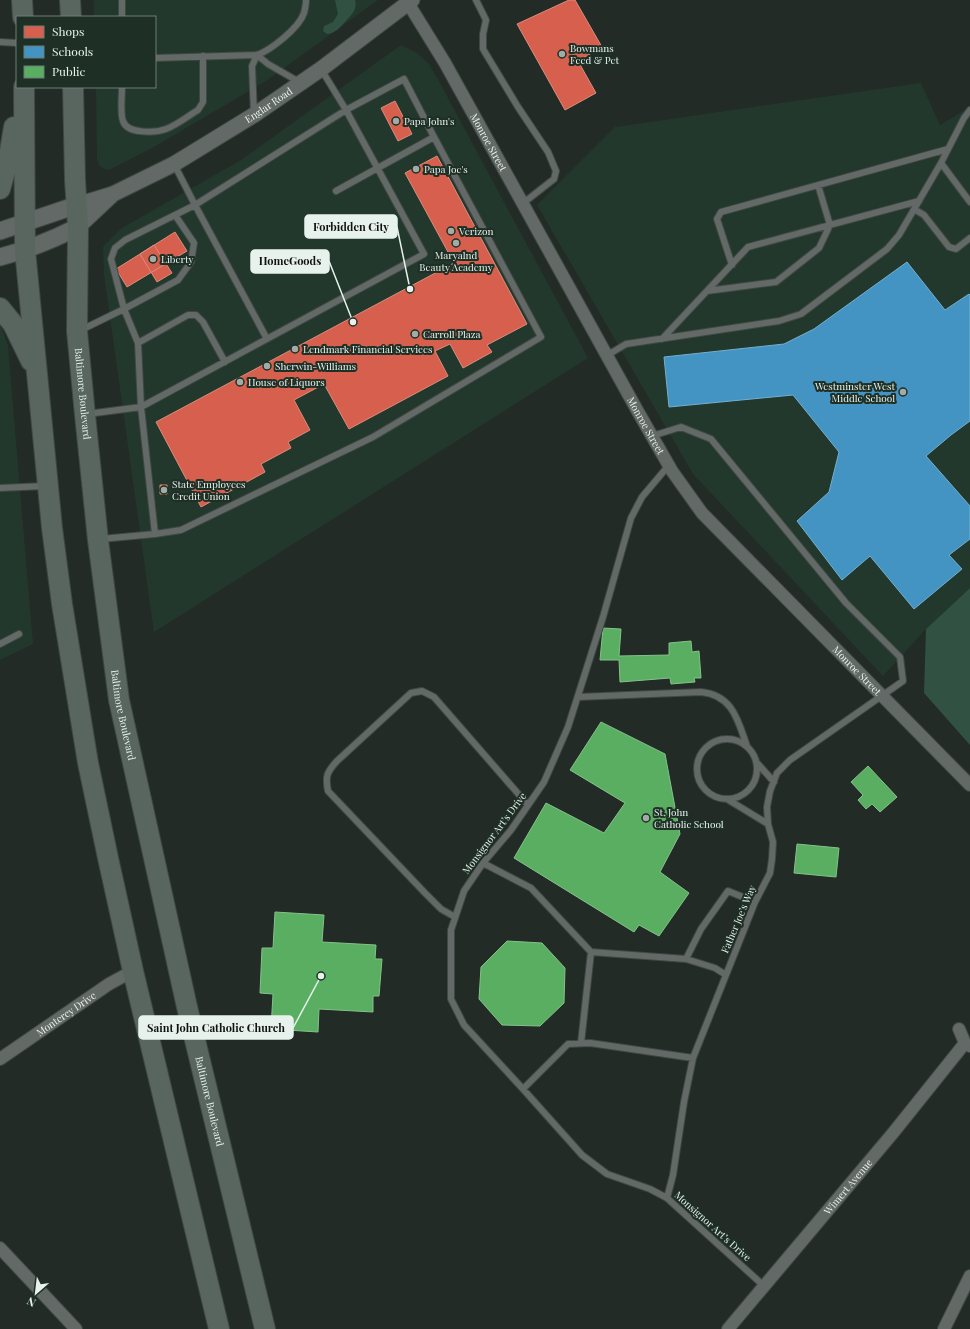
<svg xmlns="http://www.w3.org/2000/svg" width="970" height="1329" font-family="'Playfair Display',serif">
<style>
.built{fill:#22382d}
.green{fill:#315142}
.shops{fill:#d6604d;stroke:#db8c7d}
.schools{fill:#4393c3;stroke:#74b0cf}
.public{fill:#5aae61;stroke:#84c28b}
.lines{fill:none;stroke-linecap:round;stroke-linejoin:round}
.service-casing{stroke:#404843;stroke-width:8}
.minor-casing{stroke:#404843;stroke-width:14}
.tertiary-casing{stroke:#404843;stroke-width:17}
.secondary-casing{stroke:#404843;stroke-width:19}
.trunk-casing{stroke:#404843;stroke-width:22}
.service{stroke:#636966;stroke-width:6}
.minor{stroke:#636966;stroke-width:12}
.tertiary{stroke:#636966;stroke-width:15}
.secondary{stroke:#636966;stroke-width:17}
.trunk{stroke:#58665f;stroke-width:20}
.poi-dot{fill:#a2aca7;stroke:#1e2f26;stroke-width:1.5}
.labels{text-anchor:middle;dominant-baseline:central;stroke-width:4;stroke-linejoin:round;paint-order:stroke}
.poi-label{font-size:10px;fill:#e7f2ec;stroke:#1e2f26;text-anchor:start}
.street-label{font-size:10px;fill:#e7f2ec;stroke:#1e2f26}
.leader{fill:none;stroke:#e7f2ec;stroke-width:1.5}
.callout-dot{fill:#e7f2ec;stroke:#1e2f26;stroke-width:1.5}
.callout{fill:#e7f2ec;stroke:#e7f2ec;stroke-width:1.5}
.callout-label{font-size:11px;text-anchor:middle;font-weight:bold;fill:#111}
</style>
<rect width="100%" height="100%" fill="#222b26"/>
<!-- built -->
<path class="built" d="M94,0H378L266,81L152,148L109,170L104,169L99,165L97,159L96,87H155V17H94Z
M401,45L417,53L429,64L441,85L588,358L154,632L104,274L103,247L122,228L241,160Z
M921,83L940,125L970,107V588L926,629L883,676L693,474L537,205L615,127Z
M0,323L8,346L33,644L0,660Z"/>
<!-- green -->
<path class="green" d="M335,0H355C358,10 351,15 345,22C339,28 336,33 327,34L323,31L324,26L333,22L338,14Z
M970,588V745L924,693L926,629Z"/>
<!-- shops -->
<path class="shops" d="M569,0H575L602,47L578,61L596,93L565,110L517,24Z
M395,101L412,134L398,141L381,108Z
M437,156L527,324L487,345L492,352L463,368L450,344L435,351L448,376L349,429L324,384L294,400L310,430L288,442L291,448L261,464L265,472L201,507L156,422L454,263L405,173Z
M175,232L187,251L127,287L116,269Z
M154,245L172,273L157,282L140,254Z
M160,485H167V494H160Z"/>
<!-- schools -->
<path class="schools" d="M907,262L945,310L969,294L970,295V421L951,435L926,456L970,506V539L949,555L962,569L914,609L870,556L842,580L797,521L829,492L839,452L793,395L669,407L664,357L784,344L814,329Z"/>
<!-- public -->
<path class="public" d="M603,628L621,629L619,656L669,655V643L691,641L692,652L699,651L701,678H694L695,682L671,684L670,678L620,682L619,660H600Z
M601,722L665,754L680,834L660,872L689,893L659,936L639,925L634,932L514,858L546,803L604,833L625,803L570,770Z
M868,766L897,797L880,812L872,804L866,809L858,800L863,795L851,782Z
M797,844L839,848L836,877L794,873Z
M275,912L324,915L322,942L376,945L375,959H382L379,996H373V1012L319,1009L318,1032L271,1029L273,994L260,993L262,948H273Z
M507,941L542,943L565,968L564,1003L540,1026L502,1025L479,999L481,967Z"/>
<g class="lines">
<!-- service casing -->
<g class="service-casing">
<path id="service" d="M122,0V17
M476,0L486,20L483,34V49L518,107L548,152L556,171L554,179L522,204
M0,42L17,43
M257,55L268,64L301,83
M155,58L257,55C271,50 299,28 304,13C305,9 306,4 306,0
M122,87C122,96 120,113 123,121C127,134 155,133 166,129C177,125 188,116 198,110L203,102V56
M970,110L964,118L941,163L970,202
M254,115L252,66L257,55
M174,164L195,205L346,110L404,79L434,137L336,191
M914,209L924,215L949,247L956,249L970,238
M732,265L717,219L721,212L948,149
M707,291L776,282L819,248L830,225L818,185
M81,330L124,309L178,280L191,262L194,243L175,215L195,205L267,339
M662,339L748,247L919,201
M138,343L188,315H196L203,322L225,362
M606,356L626,344L779,321L801,314L887,249L899,235L941,163
M87,414L141,407L424,254L346,110L321,69
M652,436L681,427L711,439L846,603L900,657L903,681L790,760L777,773L770,791L767,807L768,824L773,842L772,859L770,873L755,902L693,1058L684,1102L673,1175L667,1198
M669,465L642,497L631,518L603,617L568,727L544,782L511,830L483,863L464,891L451,930V999L464,1025L523,1089L582,1155L607,1174L650,1189L667,1198L764,1286
M0,488L44,486
M155,534L141,407L138,343L124,309L111,259L115,248L125,240L175,215
M101,539L155,534L181,530L373,437L541,337L434,137
M0,644L19,634
M578,697L701,692C733,695 738,721 747,746
M697 769a30 30 0 1 1 60 0a30 30 0 1 1-60 0Z
M757,763L774,782
M727,799L768,824
M483,863L531,888L591,952L686,959L715,968L726,975
M455,917L441,909L425,893L328,791C325,776 327,772 337,761L411,693L422,691L434,697L528,805
M686,959L701,929L728,891L755,902
M581,1043L591,952
M523,1089L568,1044L590,1043L693,1058"/>
</g>
<!-- minor casing -->
<g class="minor-casing">
<g id="minor">
<path id="s1" d="M408,3L445,63L637,410L672,471L702,513L970,785"/>
<path d="M959,1029L965,1043L970,1046"/>
<path id="s2" d="M0,1059L109,984L133,971"/>
<path d="M0,1248L76,1329"/>
<path id="s3" d="M728,1329L893,1133L965,1043"/>
<path d="M944,1329L970,1276"/>
</g>
</g>
<!-- tertiary casing -->
<g class="tertiary-casing">
<g id="tertiary">
<path id="s4" d="M77,205L113,194L174,164L254,115L321,69L412,0"/>
<path d="M78,227L111,196"/>
</g>
</g>
<!-- secondary casing -->
<g class="secondary-casing">
<path id="secondary" d="M0,231L77,205
M0,257C28,250 52,240 78,227"/>
</g>
<!-- trunk casing -->
<g class="trunk-casing">
<g id="trunk">
<path d="M22,0L23,17"/>
<path d="M70,0L71,17"/>
<path d="M24,87L25,250L52,528L62,604L88,763L108,858L133,971L219,1329"/>
<path id="s5" d="M73,87L75,180L78,227L77,331L85,415L98,540L119,700L187,1007L265,1329"/>
<path d="M0,189L9,157L14,127"/>
<path d="M0,308L13,324L31,361"/>
</g>
</g>
<!-- service -->
<use href="#service" class="service"/>
<!-- minor -->
<use href="#minor" class="minor"/>
<!-- tertiary -->
<use href="#tertiary" class="tertiary"/>
<!-- secondary -->
<use href="#secondary" class="secondary"/>
<!-- trunk -->
<use href="#trunk" class="trunk"/>
</g>
<!-- markers -->
<g class="poi-dot">
<circle cx="562" cy="54" r="4"/>
<circle cx="396" cy="121" r="4"/>
<circle cx="416" cy="169" r="4"/>
<circle cx="451" cy="231" r="4"/>
<circle cx="456" cy="243" r="4"/>
<circle cx="153" cy="259" r="4"/>
<circle cx="415" cy="334" r="4"/>
<circle cx="295" cy="349" r="4"/>
<circle cx="267" cy="366" r="4"/>
<circle cx="240" cy="382" r="4"/>
<circle cx="903" cy="392" r="4"/>
<circle cx="164" cy="490" r="4"/>
<circle cx="646" cy="818" r="4"/>
</g>
<g class="labels">
<!-- poi labels -->
<g class="poi-label">
<text x="570" y="48">Bowmans<tspan x="570" dy="12">Feed &amp; Pet</tspan></text>
<text x="404" y="121">Papa John's</text>
<text x="424" y="169">Papa Joe's</text>
<text x="459" y="231">Verizon</text>
<text x="456" y="255" text-anchor="middle">Maryalnd<tspan x="456" dy="12">Beauty Academy</tspan></text>
<text x="161" y="259">Liberty</text>
<text x="423" y="334">Carroll Plaza</text>
<text x="303" y="349">Lendmark Financial Services</text>
<text x="275" y="366">Sherwin-Williams</text>
<text x="248" y="382">House of Liquors</text>
<text x="895" y="386" text-anchor="end">Westminster West<tspan x="895" dy="12">Middle School</tspan></text>
<text x="172" y="484">State Employees<tspan x="172" dy="12">Credit Union</tspan></text>
<text x="654" y="812">St. John<tspan x="654" dy="12">Catholic School</tspan></text>
</g>
<!-- street labels -->
<g class="street-label">
<text stroke="none"><textPath href="#s4" startOffset="217">Englar Road</textPath></text>
<text stroke="none"><textPath href="#s1" startOffset="161">Monroe Street</textPath></text>
<text stroke="none"><textPath href="#s5" startOffset="307">Baltimore Boulevard</textPath></text>
<text stroke="none"><textPath href="#s1" startOffset="485">Monroe Street</textPath></text>
<text stroke="none"><textPath href="#s1" startOffset="810">Monroe Street</textPath></text>
<text stroke="none"><textPath href="#s5" startOffset="631">Baltimore Boulevard</textPath></text>
<text transform="translate(494 833) rotate(-53)">Monsignor Art’s Drive</text>
<text transform="translate(738 919) rotate(-67)">Father Joe’s Way</text>
<text stroke="none"><textPath href="#s2" startOffset="80">Monterey Drive</textPath></text>
<text stroke="none"><textPath href="#s5" startOffset="1027">Baltimore Boulevard</textPath></text>
<text stroke="none"><textPath href="#s3" startOffset="186">Wimert Avenue</textPath></text>
<text transform="translate(713 1226) rotate(42)">Monsignor Art’s Drive</text>
</g>
</g>
<!-- callouts -->
<path class="leader" d="M410 289L397 227M353 322L329 261M321 976L293 1028"/>
<g class="callout-dot">
<circle cx="410" cy="289" r="4"/>
<circle cx="353" cy="322" r="4"/>
<circle cx="321" cy="976" r="4"/>
</g>
<g class="callout">
<rect x="305" y="215" width="92" height="23" rx="4"/>
<rect x="251" y="250" width="78" height="23" rx="4"/>
<rect x="139" y="1016" width="154" height="23" rx="4"/>
</g>
<g class="callout-label">
<text x="351" y="231">Forbidden City</text>
<text x="290" y="265">HomeGoods</text>
<text x="216" y="1032">Saint John Catholic Church</text>
</g>
<!-- legend -->
<rect x="16" y="16" width="140" height="72" fill="#1e2f26" stroke="#6e7d75"/>
<rect x="24" y="26" width="20" height="12" fill="#d6604d" stroke="#6e7d75"/>
<text x="52" y="36" font-size="12" fill="#e7f2ec">Shops</text>
<rect x="24" y="46" width="20" height="12" fill="#4393c3" stroke="#6e7d75"/>
<text x="52" y="56" font-size="12" fill="#e7f2ec">Schools</text>
<rect x="24" y="66" width="20" height="12" fill="#5aae61" stroke="#6e7d75"/>
<text x="52" y="76" font-size="12" fill="#e7f2ec">Public</text>
<!-- north arrow -->
<g transform="translate(36 1293) rotate(208)" stroke="#1e2f26" stroke-width="3" paint-order="stroke">
<path d="M0-3L7 15L0 10L-7 15Z" fill="#e7f2ec"/>
<text y="-6" font-size="11" font-weight="bold" text-anchor="middle" fill="#e7f2ec">N</text>
</g>
</svg>
